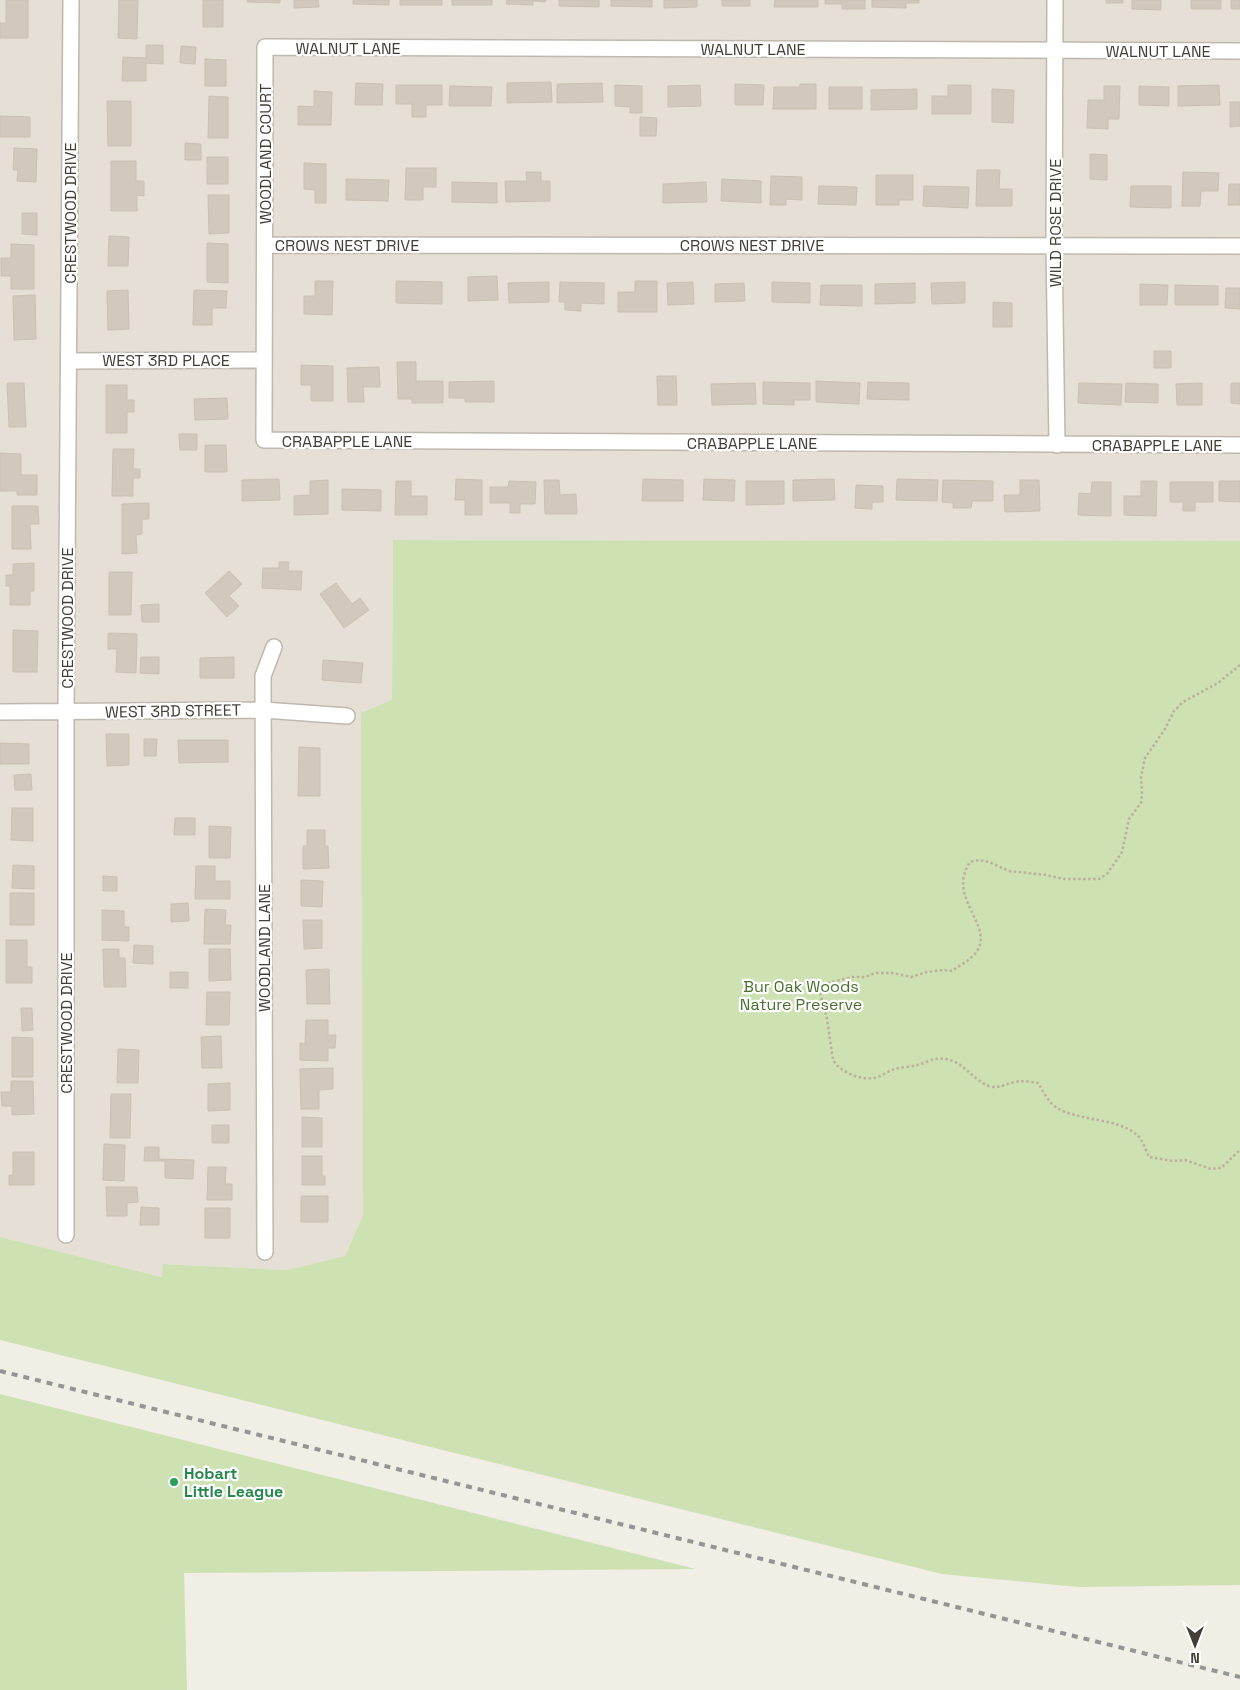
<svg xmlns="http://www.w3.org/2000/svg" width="1240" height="1690" font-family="'Space Grotesk',sans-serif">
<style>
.residential{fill:#e5dfd5}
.green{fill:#cee1b3}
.building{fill:#d1c9bd;stroke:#cbc0b1}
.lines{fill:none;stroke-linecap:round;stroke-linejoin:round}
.minor-casing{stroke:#bfb8ad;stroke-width:18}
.path{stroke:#bcb09d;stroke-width:2.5;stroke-dasharray:2.5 2.5;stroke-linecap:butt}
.minor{stroke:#fff;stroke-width:15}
.rail{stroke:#959595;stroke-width:4;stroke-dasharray:6 6;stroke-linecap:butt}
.leisure-dot{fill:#2e9e5b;stroke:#fff;stroke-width:2}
.labels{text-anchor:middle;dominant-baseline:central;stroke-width:4.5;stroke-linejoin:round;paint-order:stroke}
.street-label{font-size:16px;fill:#433e36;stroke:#fff}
.park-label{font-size:16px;fill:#4a6e30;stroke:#fff}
.leisure-label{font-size:16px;font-weight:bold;fill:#27864d;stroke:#fff;text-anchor:start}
</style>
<rect width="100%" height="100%" fill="#f1eee6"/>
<!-- residential -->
<path class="residential" d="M0,0H1240V541L393,540L392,700L363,1215L345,1256L287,1270L163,1264V1277L0,1237Z"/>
<!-- green -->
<path class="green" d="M393,540L1240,541V1585L1078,1587L942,1574L0,1340V1237L162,1277L163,1264L287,1270L345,1256L363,1215L361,713L392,700Z
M0,1394L696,1569L184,1573L187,1690H0Z"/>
<!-- building -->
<path class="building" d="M6,0H28V38H0V23H6Z
M119,0H138L137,39L118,38Z
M203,0H223V27H203Z
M247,0H280V3L247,2Z
M294,0H318L319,7L294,8Z
M353,0H389V5L353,4Z
M400,0H442V5H400Z
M452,0H492V5H452Z
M507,0H546L545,2L533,1V5L506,4Z
M559,0H599V7L559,6Z
M611,0H652V7L611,6Z
M664,0H697V7L664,8Z
M722,0H750V6H722Z
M775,0H818V7H774Z
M825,0H865V9H842V4H825Z
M872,0H919V3H906V8L872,7Z
M1106,0H1123V3H1106Z
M1132,0H1161V10L1132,9Z
M1191,0H1221V9H1191Z
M1231,0H1240V9H1231Z
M146,45H163V64L146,63V81H122L123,57L146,58Z
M181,46L196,47L195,64L180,63Z
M205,59L226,60V86H205Z
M551,82L552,102L507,103V83Z
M356,83L383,84L382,105H355Z
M602,83L603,102L557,103V84Z
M735,84L764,85L763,105H735Z
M800,84H816V109H773L774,87H800Z
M396,85H442V105H426V117H412V104H396Z
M615,85L642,86V113H630V107L615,106Z
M700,85L701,106L668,107V86Z
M948,85H971V114H932V96H948Z
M1219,85L1220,105L1178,106V86Z
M450,86L492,87L491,106H449Z
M1104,86H1120L1119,119H1108V129L1087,128L1088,100H1104Z
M1139,86L1169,87V106L1139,105Z
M829,87H862V109H829Z
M917,89V109L871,110V90Z
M992,89L1014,90L1013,123L992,122Z
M314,91L332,92L331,125H298V106L314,107Z
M209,96L228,97V138H208Z
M107,101H131V146H108Z
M1230,102H1240V126L1230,127Z
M0,116L30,117V137H0Z
M640,117L657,118L656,136H640Z
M185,143L201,144V160H185Z
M14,148L37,149L36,182L17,181L18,170H13Z
M1090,154L1107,155V180L1090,179Z
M207,157H228V184H207Z
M111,161H136V181H144V196L137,195V211H111Z
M304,163L326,164V203H315V190L304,189Z
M406,168H436V187H423V200H405Z
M977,170H1000L999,189H1012V206H976Z
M526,172H541V181H550V201L506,202L505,181H527Z
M1183,172L1219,173L1218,191H1201L1200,206H1182Z
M876,175H913V200H899V205H876Z
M771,176L802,177V200L786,199V205H770Z
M346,179L389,180L388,201L346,200Z
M722,179L761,181V203L721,201Z
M452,182L497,183V203L452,202Z
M706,182L707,202L663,203V184Z
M1229,184H1240V205H1228Z
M819,186L857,187L856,205L818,204Z
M924,186L969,187L968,208L923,206Z
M1131,186H1171V208L1130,207Z
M208,195H229V233L209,234Z
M22,213H37V235L22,234Z
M109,236L129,237L128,266H108Z
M207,243L228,244V283L207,282Z
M11,244L34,245V289H11V276H1V258H11Z
M497,276L498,300L468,301V277Z
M315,281H333L332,315L304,314V296H315Z
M396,281L442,282V304L396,303Z
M635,281H657V312H618V292H635Z
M549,282V302L509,303L508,283Z
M560,282L604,283V304L581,303V311L565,310V302H559Z
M693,282L694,304L668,305L667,283Z
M772,282L810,283V303L772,302Z
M965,282V303L932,304L931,283Z
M744,283L745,301L715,302V284Z
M915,283V303L875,304V284Z
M1140,284L1168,285L1167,305H1140Z
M821,285H862V306L820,305Z
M1175,285L1218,286V305H1175Z
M1226,288H1240V309L1225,308Z
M128,290L129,329L108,330L107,291Z
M194,290L227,291L226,308H212V325H193Z
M35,295L36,339L14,340L13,296Z
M993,302L1012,303V327H993Z
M1154,351H1171V368H1154Z
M397,362H416V381H443V403H412V399H398Z
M301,365L333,366V401H311V385H301Z
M379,367L380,387H363L364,402H348L347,368Z
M657,376H676L677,405H658Z
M494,381V402H465V398H449V382Z
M816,381L860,383L859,404L816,402Z
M763,382L810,383V400H794V405L763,404Z
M868,382L909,383V400L867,399Z
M7,383H24L26,427H9Z
M755,383L756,404L712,405L711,384Z
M1079,383L1122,384L1121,405L1078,403Z
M1126,383L1158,384V403L1125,402Z
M1202,383V405H1177L1176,384Z
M1231,383H1240V404L1231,403Z
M106,385H127V400H134V412H127V433H106Z
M227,398L228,419L195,420L194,399Z
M179,434H197V450H180Z
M205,445H226L227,472H205Z
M113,449H134L133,469H140V478H133V496H112Z
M0,453L21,454V475H37V495H17V491H0Z
M279,479L280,500L242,501V480Z
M456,479L482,480V515H465V500H455Z
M643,479L683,480V501H642Z
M704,479L735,480L734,501L703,500Z
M834,479L835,500L793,501V480Z
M897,479L938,480L937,501L896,500Z
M328,480V514L294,515V496L310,495V481Z
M544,480H559L560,495L576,494L577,514H545Z
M943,480L993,481V501H972L971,508H953V503L942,502Z
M1020,480H1039L1040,511L1005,512L1004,495H1020Z
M396,481H411V496H427V515H395Z
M509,481L536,482L535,504H520V513H510V503H490V487H508Z
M746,481H784V504L746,505Z
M1141,481H1157L1156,516L1124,515V496H1141Z
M1219,481H1240V502L1219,501Z
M1092,482H1111V516L1078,515L1079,493L1091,494Z
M1170,482H1213V502H1195V511H1183V502H1170Z
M856,485L883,486V502H872V509L855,508Z
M342,489L381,490V511L342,510Z
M149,503V519H142V534L136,535L137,553L122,554V504Z
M12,506H38L39,524H30L31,549H12Z
M279,562H289L288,571H302L301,590L262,588L263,568H279Z
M34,563V591H30V605H10V586H6V575H13V564Z
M229,571L242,584L229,596L239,606L227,617L205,593Z
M109,572H132L131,615H109Z
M336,583L352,604L360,598L369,610L344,628L320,594Z
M159,604V622H142L141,605Z
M13,630L38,631L37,672H13Z
M108,633L137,634L136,673L116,672L117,649H108Z
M141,657H159V674L140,673Z
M234,657V678H200V658Z
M323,660L363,663L361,683L322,680Z
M106,734H129V765L107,766Z
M144,739H157L156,756H144Z
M178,740H228V762L179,763Z
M0,743L29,744V764H0Z
M299,747L320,748V796H298Z
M31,774L32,790H15L14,775Z
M12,808H33V841L11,840Z
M175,818H195V835H174Z
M209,826L231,827L230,858H209Z
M307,830H325V846H328L329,868L303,869V846H307Z
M13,865L34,866V889L12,888Z
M196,866H215V881H230V899H195Z
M103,876L117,877V891H103Z
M301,880L323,881L322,907L301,906Z
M10,893H34V925H10Z
M188,903L189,921L171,922V904Z
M205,909L226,910L225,925H231L230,944H204Z
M102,910L124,911V927H129V941L102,940Z
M303,920H322V948L304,949Z
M6,940H27V967H32V983H6Z
M134,945L153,946V964L133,963Z
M103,949H119V958H125L126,987H104Z
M209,949H230L231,980L209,981Z
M329,969L330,1004H307L306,970Z
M170,972H188V988H170Z
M207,992H230L229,1025H206Z
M21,1008H32L33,1030L22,1031Z
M306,1020H328V1035H336L335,1048H328V1061L300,1060V1043L305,1044Z
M221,1036L222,1068H202L201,1037Z
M12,1037L33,1038V1077H12Z
M118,1049L139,1050L138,1083H117Z
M333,1068V1089L319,1090V1109H301L300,1069Z
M11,1081H33L34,1114L12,1115V1106H2L1,1092H11Z
M230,1083V1110L208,1111V1084Z
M111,1094H131L130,1138H110Z
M302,1117L322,1118V1147H302Z
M212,1125H229V1143H212Z
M104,1144L125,1145L124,1181L103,1180Z
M145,1147H159V1159L194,1160L193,1179L165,1178V1161H144Z
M13,1152H34V1185H9V1175H13Z
M302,1156H322V1176H325V1185H302Z
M208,1167H226L225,1184H232V1200H207Z
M106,1187H137L138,1202L127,1203V1216H107Z
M301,1196H328V1222H301Z
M141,1207L159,1208V1225H140Z
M205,1208H230V1238H205Z"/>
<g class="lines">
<!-- minor casing -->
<g class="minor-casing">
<path id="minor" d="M1055,0L1054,246L1057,445
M1240,51L265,47L264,440L1240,445
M265,245L1240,246
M69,361L264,360
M0,712L264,710L347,716
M66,1235V712L71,0
M265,1252L263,676L274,647"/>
</g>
<!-- path -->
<path class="path" d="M1240,665L1218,683L1183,702L1174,711L1165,729L1145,758L1141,777L1142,793L1141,803L1129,819L1122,852L1107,874L1099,879H1064L1046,875L1009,871L989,862L979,860L970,862C946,898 994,924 977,951C971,960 960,965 952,971L944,970L927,972L911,977L893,973H875L865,977H852L828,983L822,988L820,993L827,1019L833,1060C840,1072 860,1080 873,1078C881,1077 887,1071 895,1069C901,1067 910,1067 917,1065C923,1064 929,1060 935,1059C961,1055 970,1079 989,1086C999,1089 1005,1084 1015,1082C1022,1080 1031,1082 1038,1083C1043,1091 1048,1102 1057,1108C1078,1121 1121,1118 1138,1136C1143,1141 1146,1151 1149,1157L1173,1161L1185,1160L1211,1169L1221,1168L1240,1150"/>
<!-- minor -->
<use href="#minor" class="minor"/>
<!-- rail -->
<path class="rail" d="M0,1371L1240,1677"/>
</g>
<!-- markers -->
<circle class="leisure-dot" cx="174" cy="1482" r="5"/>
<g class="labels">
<!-- street labels -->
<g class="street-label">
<text x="348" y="48">WALNUT LANE</text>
<text x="753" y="49">WALNUT LANE</text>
<text x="1158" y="51">WALNUT LANE</text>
<text transform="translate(265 154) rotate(-90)">WOODLAND COURT</text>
<text transform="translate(70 213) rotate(-90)">CRESTWOOD DRIVE</text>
<text transform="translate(1055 223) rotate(-90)">WILD ROSE DRIVE</text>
<text x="347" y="245">CROWS NEST DRIVE</text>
<text x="752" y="245">CROWS NEST DRIVE</text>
<text x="166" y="360">WEST 3RD PLACE</text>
<text x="347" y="441">CRABAPPLE LANE</text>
<text x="752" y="443">CRABAPPLE LANE</text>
<text x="1157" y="445">CRABAPPLE LANE</text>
<text transform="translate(67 618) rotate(-90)">CRESTWOOD DRIVE</text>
<text transform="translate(173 711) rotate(-1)">WEST 3RD STREET</text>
<text transform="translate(264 948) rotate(-90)">WOODLAND LANE</text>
<text transform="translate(66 1023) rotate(-90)">CRESTWOOD DRIVE</text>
</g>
<!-- park labels -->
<g class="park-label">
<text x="801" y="986">Bur Oak Woods<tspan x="801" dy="18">Nature Preserve</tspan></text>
</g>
<!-- leisure labels -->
<g class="leisure-label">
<text x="184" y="1473">Hobart<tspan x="184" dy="18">Little League</tspan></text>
</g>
</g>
<!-- north arrow -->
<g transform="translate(1195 1645) rotate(180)" stroke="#ffffff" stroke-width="4" paint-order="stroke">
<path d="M0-4L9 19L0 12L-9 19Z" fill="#433e36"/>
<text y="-8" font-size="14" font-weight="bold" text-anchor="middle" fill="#433e36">N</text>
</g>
</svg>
